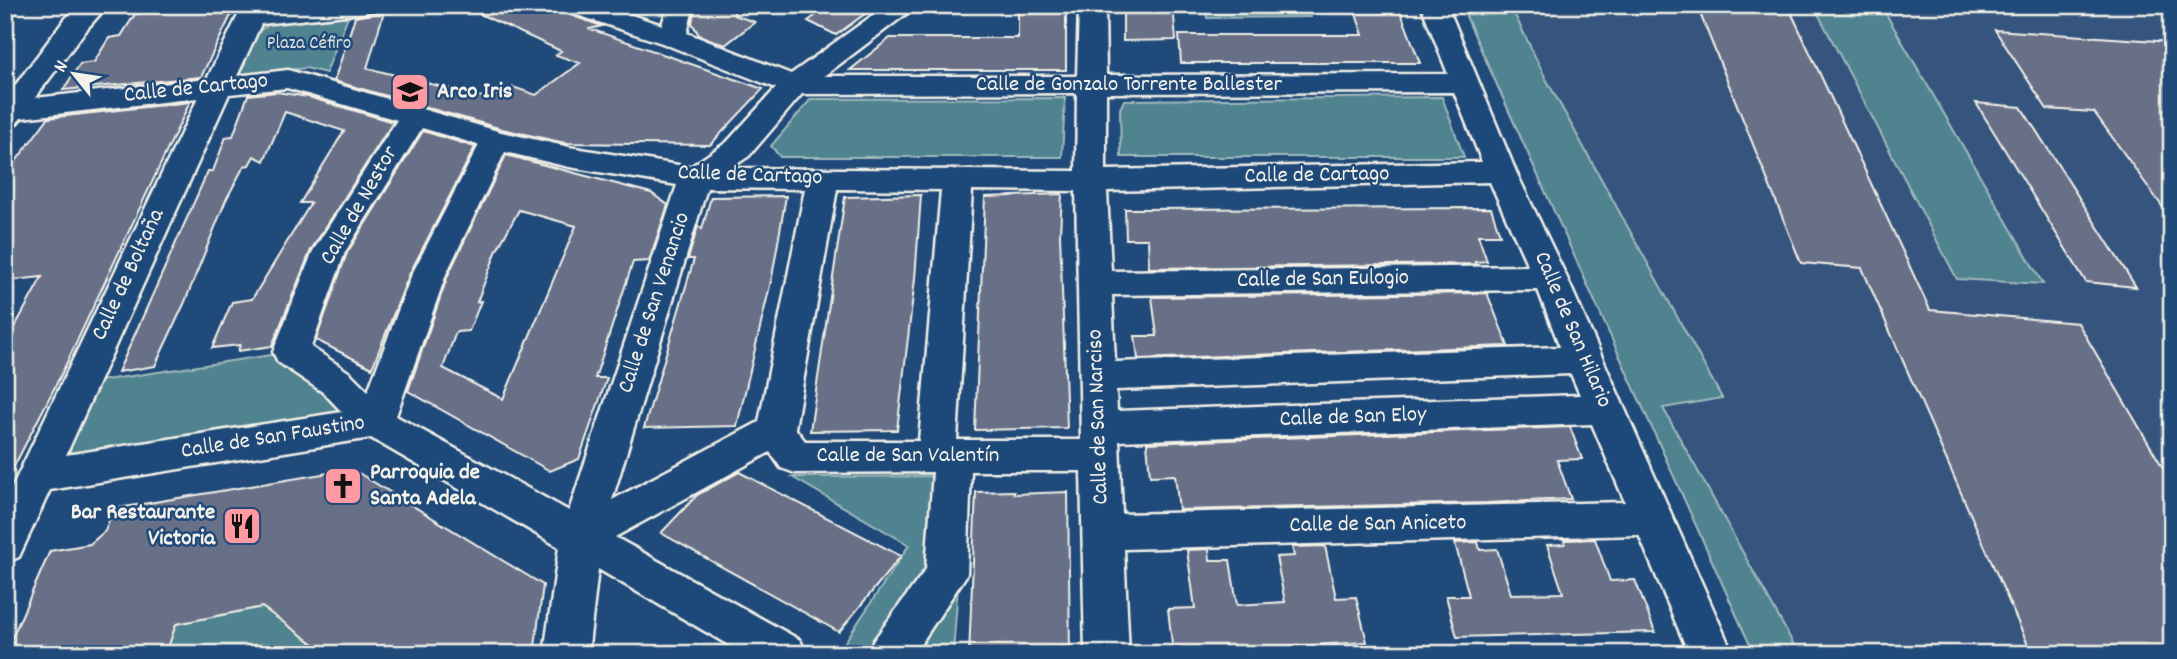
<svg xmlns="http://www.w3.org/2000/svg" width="2177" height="659" font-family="Dekko,sans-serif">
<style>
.built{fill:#35557e}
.green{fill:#4f8390;stroke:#a2babc;stroke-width:2}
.building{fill:#676f88;stroke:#f4f1e8;stroke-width:2;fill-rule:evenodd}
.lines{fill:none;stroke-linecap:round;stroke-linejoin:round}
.street-casing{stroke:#f4f1e8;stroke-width:5}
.street{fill:#1f4a7a;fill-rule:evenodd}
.labels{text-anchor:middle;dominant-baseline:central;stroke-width:5;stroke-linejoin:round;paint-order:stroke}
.far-park-label{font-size:19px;fill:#dbe0db;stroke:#1f4a7a}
.street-label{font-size:23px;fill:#f4f1e8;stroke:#1f4a7a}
.poi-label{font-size:23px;font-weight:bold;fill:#f4f1e8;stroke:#1f4a7a;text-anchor:start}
</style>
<rect width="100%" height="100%" fill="#1f4a7a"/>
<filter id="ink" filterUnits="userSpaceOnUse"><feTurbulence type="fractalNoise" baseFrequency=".0143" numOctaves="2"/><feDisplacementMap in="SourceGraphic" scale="14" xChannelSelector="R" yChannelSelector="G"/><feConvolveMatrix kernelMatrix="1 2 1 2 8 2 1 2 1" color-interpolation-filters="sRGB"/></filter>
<g filter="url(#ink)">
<!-- built -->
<path class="built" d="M1459,5H2172V654H1753Z"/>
<!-- green -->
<path class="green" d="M1205,5H1309L1311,17L1207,18Z
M1461,5H1510L1545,77L1722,398L1663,408L1799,654H1754Z
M1815,8L1886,14L2043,284L1957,279Z
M348,16L326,73L306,68L242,76L239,74L257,32L269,25Z
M1442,97L1464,157H1121L1120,109L1124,100Z
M1065,98L1062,157H780L771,146L811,99Z
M291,352L375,422L37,476L79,384Z
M966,476L953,654H861L843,645L909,545L792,477Z
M262,607L328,654H166L176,624Z"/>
<!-- building -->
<path class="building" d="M151,5H236L201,77L63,90L80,64L94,62L109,38L121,36L135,14L147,12Z
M460,5H559L564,13L602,26L590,29L763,89L710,145L565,143L502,129L334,81L355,17L384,12L367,68L486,98L493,93L501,96L513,87L536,95L580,63L556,55L561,51Z
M696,5H735L734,15L755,22L725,45L699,35L692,23Z
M830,5H877L836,35L808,21Z
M1018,5H1066V70H850L890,38H1018Z
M1123,5H1173L1176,40L1123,41Z
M1353,5H1398L1420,63H1181L1179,35H1363Z
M1697,6L1791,12L1930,310L2078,323L2172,483V654H2032L1862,268L1801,263Z
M1995,30L2172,42V220L2094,112L2047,109Z
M277,92L308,97L393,122L311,250L272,346L238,351L240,345L212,348L232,302L252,299L311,203H300L344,131L285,112L264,161L254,156L249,165L244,166L226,200L184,304L155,366L118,372L208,171H213L226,137L233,136L248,95Z
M190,102L60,377L5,484V345L42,277L5,281V176L48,118Z
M1976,103L2021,107L2136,287L2086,282Z
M423,131L475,147L410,273L372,368L316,340L347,253Z
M506,155L651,193L668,205L649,261L633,262L595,378H607L579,459L550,471L408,391L448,275ZM519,210L576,226L503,399L443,368L456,332L469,331L481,301L477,302L497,250Z
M1062,194L1060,234L1067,428L975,430L985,197Z
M921,195L915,279L897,430L810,431L845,197Z
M786,196L772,277L737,426L644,428L694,259H688L698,226L702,229L711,197Z
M1491,208L1500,235H1478L1487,261L1475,262L1476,264L1149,268L1148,239H1126L1125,209Z
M1487,293L1508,346L1138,359L1135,336H1157L1152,297Z
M1570,427L1582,459L1557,460L1571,499L1487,503L1179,510L1175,475L1150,476L1147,443Z
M352,469L543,585L534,654H328L262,607L176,624L166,654H5L50,551L90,544L105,531L113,509Z
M739,472L901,556L839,632L661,533L697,495Z
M1014,491V494L1068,492L1070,654H969L976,492Z
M1595,539L1610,581L1635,580L1655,632L1457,637L1446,596H1469L1455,543L1478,542L1480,550L1497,549L1511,594L1563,593L1547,545L1565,544L1564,540Z
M1325,546L1336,598L1356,597L1367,642L1173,653L1168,609L1195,608L1187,550L1209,549L1210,560H1230L1237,605L1285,602L1276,557L1294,556L1292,547Z"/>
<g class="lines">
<!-- street casing -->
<g class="street-casing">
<path id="street" d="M5,5H19L15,11L6,13Z
M80,5H108L85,31L35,98L207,79L243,5H377L373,11L364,13L261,24L237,76L288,70L501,132L569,147L690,167L727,142L776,88L662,43L565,11L561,5H601L662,25L668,5H694L687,33L791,74L887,5H918L824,76H1077L1079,5H1105L1106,75L1448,74L1421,5H1447L1516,172L1567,278L1733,654H1689L1639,535L1124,549L1129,654H1085L1081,471H971L967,574L914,654H867L874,640L926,569L933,472L795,473L781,468L770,452L615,537L800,640L807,654H744L598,569L588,654H544L559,547L371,438L50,490L19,557L5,563V502L198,98L21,118L15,125L5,128V99L65,19ZM287,88L397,120L313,251L273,352L278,362L324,393L342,412L66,455L229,94ZM1454,92L1482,162L1106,170V93ZM1077,93L1076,171L731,168L749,156L802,94ZM422,128L479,145L412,274L368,391L350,373L311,347L345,252ZM505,152L569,167L677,185L569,511L396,416L446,274ZM1490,182L1528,266L1111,271L1107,191ZM707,188L805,189L759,422L612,500ZM837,189L941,190L919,441H805L795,428ZM972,190L1076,191L1081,440H957ZM1538,290L1560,347L1115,362L1112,295ZM1571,374L1580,395L1117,411L1116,390ZM1592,424L1625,502L1122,514L1119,441Z"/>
</g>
<!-- street -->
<use href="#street" class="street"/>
</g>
</g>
<!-- icons -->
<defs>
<g id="school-square" transform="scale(2.0125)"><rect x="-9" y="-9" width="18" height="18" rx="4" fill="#ff9aa2" stroke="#1f4a7a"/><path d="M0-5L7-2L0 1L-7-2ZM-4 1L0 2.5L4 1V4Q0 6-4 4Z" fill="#111"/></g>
<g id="church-square" transform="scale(2.0125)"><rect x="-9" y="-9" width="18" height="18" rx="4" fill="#ff9aa2" stroke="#1f4a7a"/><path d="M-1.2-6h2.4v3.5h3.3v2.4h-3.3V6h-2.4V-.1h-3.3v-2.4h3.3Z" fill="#111"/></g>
<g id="restaurant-square" transform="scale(2.0125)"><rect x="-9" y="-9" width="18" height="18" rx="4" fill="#ff9aa2" stroke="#1f4a7a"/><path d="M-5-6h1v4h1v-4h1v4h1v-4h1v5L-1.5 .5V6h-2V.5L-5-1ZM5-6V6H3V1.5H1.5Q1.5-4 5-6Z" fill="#111"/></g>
</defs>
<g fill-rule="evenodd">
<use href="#school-square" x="410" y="92"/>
<use href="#church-square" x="343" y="486"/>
<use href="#restaurant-square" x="242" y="526"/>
</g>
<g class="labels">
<!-- far-park labels -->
<g class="far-park-label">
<text x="309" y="44">Plaza Céfiro</text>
</g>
<!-- street labels -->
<g class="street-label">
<text x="1129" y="85">Calle de Gonzalo Torrente Ballester</text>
<text transform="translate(196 89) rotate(-6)">Calle de Cartago</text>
<text transform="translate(750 176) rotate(2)">Calle de Cartago</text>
<text transform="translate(1317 176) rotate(-1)">Calle de Cartago</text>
<text transform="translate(360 206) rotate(-60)">Calle de Nestor</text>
<text transform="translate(129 275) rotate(-65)">Calle de Boltaña</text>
<text transform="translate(1323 280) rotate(-1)">Calle de San Eulogio</text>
<text transform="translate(655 303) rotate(-72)">Calle de San Venancio</text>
<text transform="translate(1572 330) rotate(67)">Calle de San Hilario</text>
<text transform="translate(1099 417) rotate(-92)">Calle de San Narciso</text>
<text transform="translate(1353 418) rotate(-2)">Calle de San Eloy</text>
<text transform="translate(273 438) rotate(-9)">Calle de San Faustino</text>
<text x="908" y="456">Calle de San Valentín</text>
<text transform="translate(1378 525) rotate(-1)">Calle de San Aniceto</text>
</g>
<!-- poi labels -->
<g class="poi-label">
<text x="437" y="92">Arco Iris</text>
<text x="370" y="473">Parroquia de<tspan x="370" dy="26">Santa Adela</tspan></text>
<text x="215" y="513" text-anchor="end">Bar Restaurante<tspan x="215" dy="26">Victoria</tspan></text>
</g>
</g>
<!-- margin -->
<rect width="2177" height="659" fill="none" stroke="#1f4a7a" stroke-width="28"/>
<rect x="14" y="14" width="2149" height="631" fill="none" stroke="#f4f1e8" stroke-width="2.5" filter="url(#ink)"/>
<!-- north arrow -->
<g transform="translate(74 74) rotate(300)" stroke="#1f4a7a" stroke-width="5" paint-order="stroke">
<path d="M0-5L12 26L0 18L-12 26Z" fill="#f4f1e8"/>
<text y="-10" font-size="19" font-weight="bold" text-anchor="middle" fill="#f4f1e8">N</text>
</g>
</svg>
